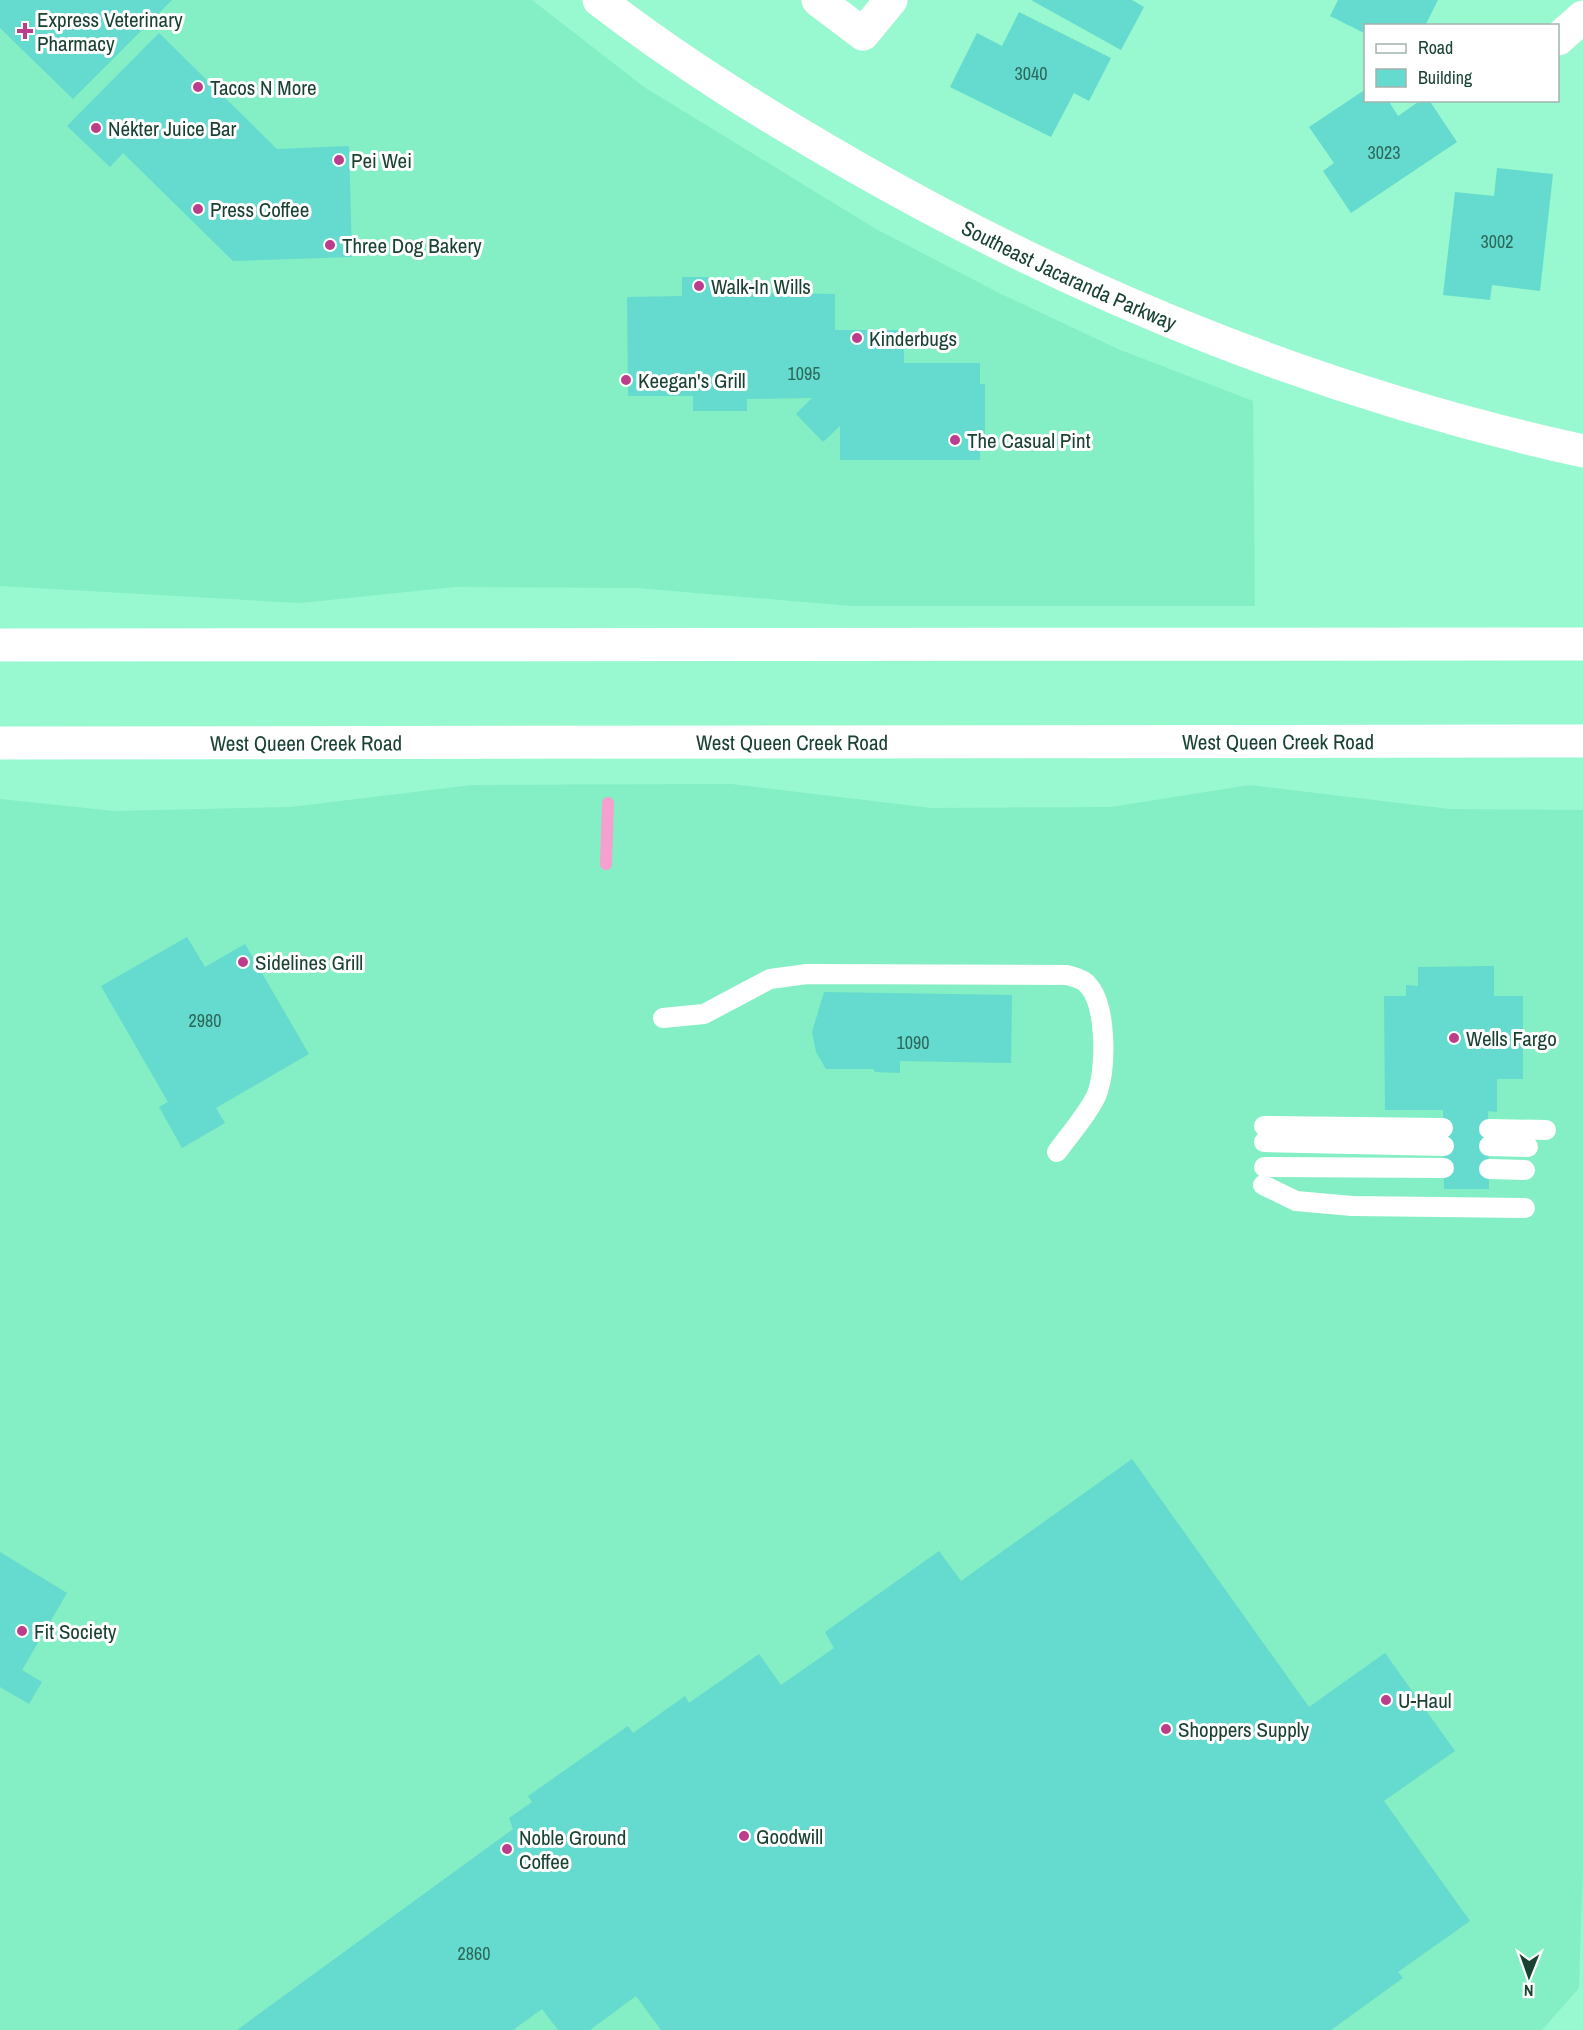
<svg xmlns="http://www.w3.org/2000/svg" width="1583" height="2030" font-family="'Archivo Narrow',sans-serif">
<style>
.built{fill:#84eec4}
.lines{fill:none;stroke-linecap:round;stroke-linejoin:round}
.stream{stroke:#f5a0cf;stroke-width:12}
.building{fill:#65dace}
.service{stroke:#fff;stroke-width:20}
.minor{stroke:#fff;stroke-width:33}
.tertiary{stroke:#fff;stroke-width:33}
.primary{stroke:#fff;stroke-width:33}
.poi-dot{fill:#bb3d8c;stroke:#fff;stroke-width:2}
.labels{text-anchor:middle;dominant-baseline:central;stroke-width:6;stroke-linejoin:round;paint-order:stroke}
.number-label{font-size:18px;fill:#2c6859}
.poi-label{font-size:21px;fill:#194232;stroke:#fff;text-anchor:start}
.street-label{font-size:21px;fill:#194232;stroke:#fff}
</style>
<rect width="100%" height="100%" fill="#98f8d0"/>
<!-- built -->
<path class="built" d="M0,0H532L644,87L876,229L999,293L1118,349L1253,401L1255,606H852L637,588L455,587L300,603L0,586Z
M731,784L931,808L1111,807L1250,785L1449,809L1583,810V1869L1579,1988L1542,2030H0V799L114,811L291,807L472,785Z"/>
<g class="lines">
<!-- stream -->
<path class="stream" d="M606,864L608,803"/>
</g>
<!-- building -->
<path class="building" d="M0,0H172L73,99L0,28Z
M1031,0H1132L1144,7L1121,50Z
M1338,0H1438L1425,26H1366V34L1330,16Z
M1019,12L1111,58L1089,101L1074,93L1051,137L950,87L977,33L1002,46Z
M159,33L277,149L349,146L352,257L233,261L123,153L110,167L67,126Z
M1366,89V100H1388L1398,116L1421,100H1429L1457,142L1351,213L1323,171L1334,163L1309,127Z
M1497,168L1553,174L1540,291L1492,285L1490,300L1443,295L1455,192L1494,196Z
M682,277H731L730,293L835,294V330H904V363H980V384H985V444H980V460H840V426L823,442L796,414L812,398L747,399V411H693V396H628L627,297L682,296Z
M187,937L205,967L245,944L309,1054L216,1108L225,1123L182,1148L159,1107L168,1102L101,986Z
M1494,966V996H1523V1079H1497V1112L1488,1111L1489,1189H1444L1443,1110H1385L1384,996H1406V985L1418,986V967Z
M824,992L1012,995L1011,1063L900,1061V1073L875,1072L873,1069H826L816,1052L812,1032Z
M1132,1459L1309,1707L1385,1653L1455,1751L1384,1801L1470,1921L1398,1972L1403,1978L1331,2030H661L636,1996L590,2030H558L542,2009L513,2030H237L513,1829L509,1818L532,1802L528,1796L628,1726L633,1733L685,1696L689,1703L759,1654L781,1685L834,1648L825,1632L939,1551L961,1581Z
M0,1552L67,1593L22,1670L42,1682L29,1704L0,1687Z"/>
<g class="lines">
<!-- service -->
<path class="service" d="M663,1018L704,1014L770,979L807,974L1067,975C1073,977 1083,979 1087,984C1107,1004 1106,1066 1098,1091C1094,1106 1067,1138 1057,1152
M1264,1126L1443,1128
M1489,1129L1546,1130
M1264,1142L1444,1146
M1489,1146L1528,1147
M1264,1167L1444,1168
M1489,1169L1525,1170
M1263,1185L1296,1201L1352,1206L1525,1208"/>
<!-- minor -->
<path class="minor" d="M818,0L863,34L891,0
M1558,39L1583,17"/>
<!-- tertiary -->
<path class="tertiary" id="s1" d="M599,0C682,64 770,118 861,170C1090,300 1326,394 1583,451"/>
<!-- primary -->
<g class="primary">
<path d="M0,645L1583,644"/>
<path id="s2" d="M0,743L1583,741"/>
</g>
</g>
<!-- markers -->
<g class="poi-dot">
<path d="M22 22h6v6h6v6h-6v6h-6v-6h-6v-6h6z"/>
<circle cx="198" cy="87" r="6"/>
<circle cx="96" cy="128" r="6"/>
<circle cx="339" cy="160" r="6"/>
<circle cx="198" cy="209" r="6"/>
<circle cx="330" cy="245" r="6"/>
<circle cx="699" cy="286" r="6"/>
<circle cx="857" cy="338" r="6"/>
<circle cx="626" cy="380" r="6"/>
<circle cx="955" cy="440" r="6"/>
<circle cx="243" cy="962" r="6"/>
<circle cx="1454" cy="1038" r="6"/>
<circle cx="22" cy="1631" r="6"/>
<circle cx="1386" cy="1700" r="6"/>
<circle cx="1166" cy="1729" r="6"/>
<circle cx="744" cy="1836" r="6"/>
<circle cx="507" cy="1849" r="6"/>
</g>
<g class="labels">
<!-- number labels -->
<g class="number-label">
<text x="1031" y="73">3040</text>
<text x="1384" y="152">3023</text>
<text x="1497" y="241">3002</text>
<text x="804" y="373">1095</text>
<text x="205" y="1020">2980</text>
<text x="913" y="1042">1090</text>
<text x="474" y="1953">2860</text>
</g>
<!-- poi labels -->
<g class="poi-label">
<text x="37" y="19">Express Veterinary<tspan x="37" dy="24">Pharmacy</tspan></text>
<text x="210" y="87">Tacos N More</text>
<text x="108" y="128">Nékter Juice Bar</text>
<text x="351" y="160">Pei Wei</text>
<text x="210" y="209">Press Coffee</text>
<text x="342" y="245">Three Dog Bakery</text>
<text x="711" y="286">Walk-In Wills</text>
<text x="869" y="338">Kinderbugs</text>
<text x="638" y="380">Keegan's Grill</text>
<text x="967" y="440">The Casual Pint</text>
<text x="255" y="962">Sidelines Grill</text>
<text x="1466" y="1038">Wells Fargo</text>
<text x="34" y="1631">Fit Society</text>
<text x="1398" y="1700">U-Haul</text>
<text x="1178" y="1729">Shoppers Supply</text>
<text x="756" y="1836">Goodwill</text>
<text x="519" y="1837">Noble Ground<tspan x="519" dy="24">Coffee</tspan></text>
</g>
<!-- street labels -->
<g class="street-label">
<text stroke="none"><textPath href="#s1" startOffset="546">Southeast Jacaranda Parkway</textPath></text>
<text stroke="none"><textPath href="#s2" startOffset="1278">West Queen Creek Road</textPath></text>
<text stroke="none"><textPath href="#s2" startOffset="792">West Queen Creek Road</textPath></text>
<text stroke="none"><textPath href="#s2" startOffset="306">West Queen Creek Road</textPath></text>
</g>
</g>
<!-- legend -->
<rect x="1364" y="24" width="195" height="78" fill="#ffffff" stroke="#a3b3ad" stroke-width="1.5"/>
<rect x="1376" y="44" width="30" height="9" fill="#ffffff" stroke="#a3b3ad" stroke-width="1.5"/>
<text x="1418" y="54" font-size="18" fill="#194232">Road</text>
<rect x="1376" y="69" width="30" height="18" fill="#65dace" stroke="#a3b3ad" stroke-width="1.5"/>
<text x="1418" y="84" font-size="18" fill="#194232">Building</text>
<!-- north arrow -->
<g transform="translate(1529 1976) rotate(181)" stroke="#ffffff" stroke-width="4.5" paint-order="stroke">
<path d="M0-4.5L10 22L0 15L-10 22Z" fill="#194232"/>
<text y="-9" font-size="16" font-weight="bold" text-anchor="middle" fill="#194232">N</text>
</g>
</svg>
